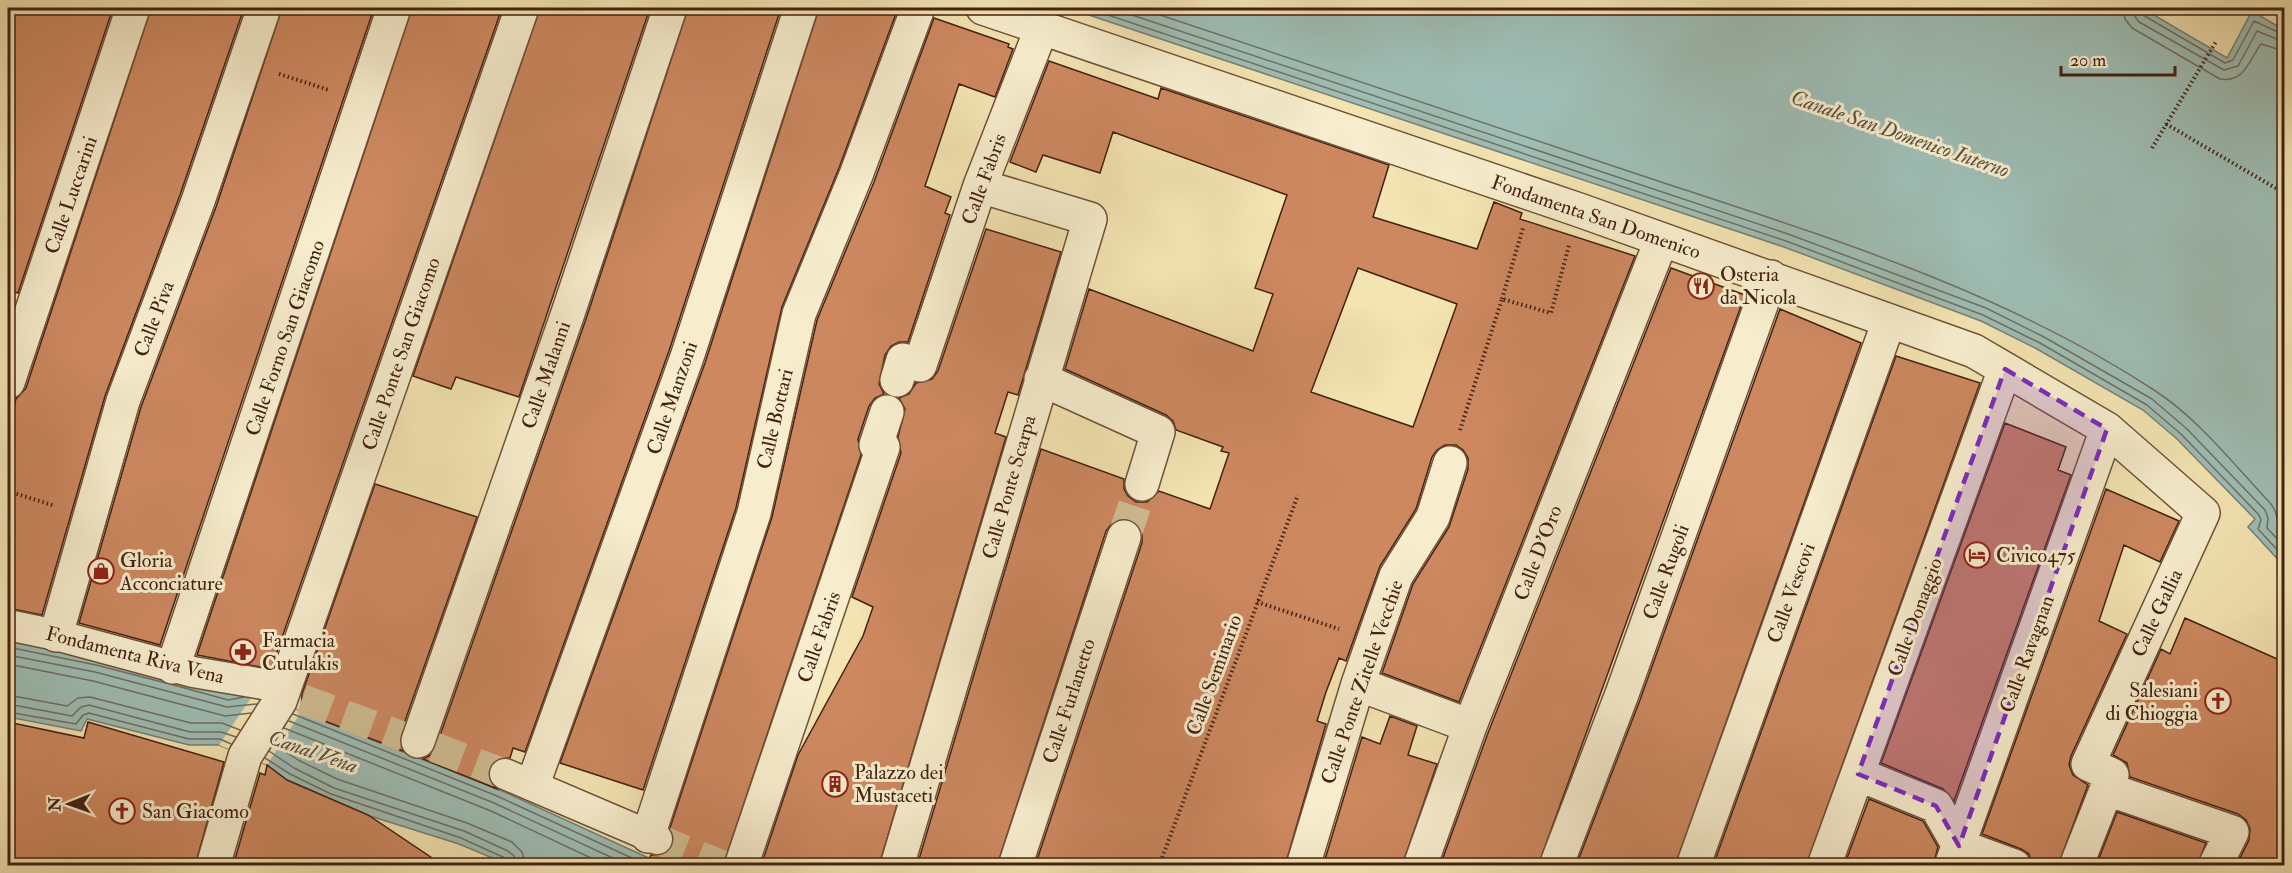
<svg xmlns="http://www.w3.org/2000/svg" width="2292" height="873" font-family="'IM FELL Double Pica',serif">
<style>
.water{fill:#9ebdb4;stroke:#7a7f73;stroke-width:1.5}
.pier{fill:#f3e4b2}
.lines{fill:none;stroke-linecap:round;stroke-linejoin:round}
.shore{stroke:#706f63;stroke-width:1.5}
.building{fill:#cd8860;stroke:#432112;stroke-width:1.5;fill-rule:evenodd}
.pedestrian-tunnel{stroke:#d0bd92;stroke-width:30;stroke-dasharray:30 15;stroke-linecap:butt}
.minor-tunnel{stroke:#d0bd92;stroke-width:33;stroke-dasharray:33 16;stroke-linecap:butt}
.pedestrian-casing{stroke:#6f523a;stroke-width:33}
.minor-casing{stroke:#6f523a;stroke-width:36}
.tertiary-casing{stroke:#6f523a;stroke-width:36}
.path{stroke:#432112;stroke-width:4;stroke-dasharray:1.5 3;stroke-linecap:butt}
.pedestrian{stroke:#f7edcd;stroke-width:30}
.minor{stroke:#f7edcd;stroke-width:33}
.tertiary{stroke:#f7edcd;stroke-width:33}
.marked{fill:#7b2cbf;fill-opacity:0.2;stroke:#7b2cbf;stroke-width:4.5;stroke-dasharray:12 8;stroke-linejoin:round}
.labels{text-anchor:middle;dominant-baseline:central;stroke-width:6;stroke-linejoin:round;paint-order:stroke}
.street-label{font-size:20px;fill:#432112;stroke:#f7edcd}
.poi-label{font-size:20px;fill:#432112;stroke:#f7edcd;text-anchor:start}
.water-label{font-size:21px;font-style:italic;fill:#5e5043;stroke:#f7edcd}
</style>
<rect width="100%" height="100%" fill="#f3e4b2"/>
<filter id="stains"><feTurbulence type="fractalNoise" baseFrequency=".00333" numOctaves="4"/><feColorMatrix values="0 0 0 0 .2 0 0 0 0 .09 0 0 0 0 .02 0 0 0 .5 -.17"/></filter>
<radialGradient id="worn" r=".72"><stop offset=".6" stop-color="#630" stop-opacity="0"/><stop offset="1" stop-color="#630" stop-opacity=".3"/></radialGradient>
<!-- water -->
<path class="water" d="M1068,8H2142L2227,58L2252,11L2284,30V566L2248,527L2255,519L2177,439L2143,410L2037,349L1981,321L1784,247Z
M8,641L98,659L229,694L257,689L301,712L500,790L664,865H509L459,844L367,815L287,780L267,765L219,745H189L87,719L81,731L8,717Z"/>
<!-- pier -->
<path class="pier" d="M257,689L301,712L267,765L219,745Z"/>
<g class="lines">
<!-- shore -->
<path class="shore" d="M1087,8L1786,241L1983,315L2040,343L2147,405L2182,435L2259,515L2261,520L2258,529L2284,557
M1111,8L1788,234L1986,308L2044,337L2152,399L2187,429L2265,510L2268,518L2267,528L2284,546
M1139,8C1312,65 1485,123 1658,181C1828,237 2003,291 2154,390C2199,419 2235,466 2271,504C2279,514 2276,524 2284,533
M2123,8L2125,19L2132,28L2220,79C2245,83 2249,60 2261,44L2284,51
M2132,8L2134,15L2139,22L2224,70L2238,66L2257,31L2284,42
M2140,8L2143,15L2225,63L2233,60L2254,21L2284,35
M8,647L96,665L166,683
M8,655L95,672L227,707L257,704
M8,664L93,681L225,716L251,713
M170,684L228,700L244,697
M8,695L67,706L78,698L90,697L191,723H222L240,730
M8,704L72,716L81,707L89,705L190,732H221L236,737
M8,712L76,724L83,715L89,713L189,739H220L231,744
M293,714L497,796L645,864
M289,721L494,803L630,866
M284,728L491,811L608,866
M274,744L298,760L337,779L467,823L512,842L522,852L526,866
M269,751L294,768L334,788L464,831L508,851L514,856L516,866
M265,758L290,774L331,794L461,838L505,858L509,866"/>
</g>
<!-- building -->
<path class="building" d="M8,8H113L18,293L8,290Z
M151,8H244L180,195L105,396L42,615L8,608V423L16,399L26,388Z
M282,8H374L160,645L79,623L141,407L216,207Z
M412,8H502L271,669L197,655Z
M540,8H650L519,397L456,377L451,389L413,376Z
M688,8H781L669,351L525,752L513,748L510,758L495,760L489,768L488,777L497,789L423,759L431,755L436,747L586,319Z
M819,8H898L839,168L782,307L736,508L643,790L560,763L705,363Z
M934,18L1009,44L1008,47L1013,49L995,97L959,84L925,186L951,197L945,213L950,215L908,342H899L891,346L885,355L879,384L884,394L875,398L869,406L858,439L861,455L723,866H646L651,855L667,853L673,845L674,836L670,828L772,517L817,320L874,182Z
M1049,61L1158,99L1161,88L1389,165L1373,217L1477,249L1494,202L1522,213L1520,219L1635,256L1459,702L1382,673L1413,584L1449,527L1468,469V458L1463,450L1456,445H1445L1437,450L1432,457L1416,509L1380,566L1346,661L1339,658L1326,692L1317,721L1326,724L1285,866H1035L1142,543V534L1138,525L1130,519H1121L1112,523L1106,531L997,866H917L1041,449L1124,479V489L1128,496L1136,502H1147L1159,491L1210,509L1229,453L1221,451L1223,447L1176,430L1173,421L1166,415L1065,369L1089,289L1253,351L1273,294L1255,288L1287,195L1113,132L1100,173L1043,155L1036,172L1010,162ZM1358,268L1457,304L1413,427L1311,392Z
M986,229L1061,252L1018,395L1008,392L995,433L1006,437L879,866H761L798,755L863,636L873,607L852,597L901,453L898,437L905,409L899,398L909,394L916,383L932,379L938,371Z
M1671,268L1745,295L1538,866H1440L1488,733Z
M1780,309L1861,343L1675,866H1576L1640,700Z
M1896,356L1980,383L1806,866H1713Z
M2005,423L2066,447L2058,470L2071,475L1954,801L1943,789L1881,763Z
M375,484L477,517L400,735L403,751L301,712L302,694Z
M2106,489L2179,521L2160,562L2124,545L2099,621L2127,634L2071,756L2069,765L2073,775L2088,785L2058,866H2032L2029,854L2021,849L1982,834Z
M2185,618L2284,662V866H2236L2249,840L2250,829L2246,820L2238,814L2130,777L2127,763L2113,755L2161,649L2170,654Z
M1390,716L1417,726L1408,755L1437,764L1402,866H1323L1362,737L1380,744Z
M8,722L84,738L88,722L224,762L195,866H8Z
M267,765L287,780L368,815L444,866H233L260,773L265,775Z
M1869,799L1923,821L1938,847L1933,866H1844Z
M2117,812L2206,843L2197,866H2096Z"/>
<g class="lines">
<!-- pedestrian-tunnel -->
<path class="pedestrian-tunnel" d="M302,699L404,737
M434,747L505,774
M657,839L724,866"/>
<!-- minor-tunnel -->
<path class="minor-tunnel" d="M1124,537L1142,484"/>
<!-- pedestrian casing -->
<g class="pedestrian-casing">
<path id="pedestrian" d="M8,625L56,635L193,672L263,684
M505,774L657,839"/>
</g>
<!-- minor casing -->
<g class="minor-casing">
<path id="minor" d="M983,8L1579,210L1974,351L2107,429L2203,513L2088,764L2112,775L2076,866
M1041,379L1158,432L1142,484
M897,380L903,360L920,365L980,186L1042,27
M8,382L133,8
M56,635L123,401L198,201L264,8
M173,667L394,8
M1358,684L1470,726
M418,741L568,313L670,8
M1858,774L1936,806L1959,846L2014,866
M533,784L687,357L801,8
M2107,789L2232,832L2215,866
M648,836L754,513L799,314L856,175L918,8
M741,866L883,447L876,445L887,412
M897,866L1090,219L980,186
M1015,866L1124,537
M1303,866L1358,684L1396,576L1433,517L1450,463
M1420,866L1470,726L1661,241
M1556,866L1622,694L1771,277
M1693,866L1889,321
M1824,866L2005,369
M1951,866L2107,429"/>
</g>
<!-- tertiary casing -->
<g class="tertiary-casing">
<path id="tertiary" d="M213,866L245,756L280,701L522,8"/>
</g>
<!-- path -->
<path class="path" d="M279,74L329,90
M2166,124L2284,193
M2152,148L2217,40
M1502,299L1523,228
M1460,430L1502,299L1551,313L1569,245
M8,491L55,506
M1257,602L1339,629
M1159,866L1298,495"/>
<!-- pedestrian -->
<use href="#pedestrian" class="pedestrian"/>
<!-- minor -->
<use href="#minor" class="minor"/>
<!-- tertiary -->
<use href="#tertiary" class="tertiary"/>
</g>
<!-- marked area -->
<path class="marked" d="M2005,369L2107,429L1959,846L1936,806L1858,774Z"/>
<!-- icons -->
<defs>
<g id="restaurant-ring" transform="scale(1.35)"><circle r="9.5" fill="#f7edcd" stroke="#8f2418" stroke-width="1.5"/><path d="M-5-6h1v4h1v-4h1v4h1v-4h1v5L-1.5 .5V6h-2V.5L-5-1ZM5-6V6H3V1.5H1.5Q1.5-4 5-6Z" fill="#8f2418"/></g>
<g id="hotel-ring" transform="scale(1.35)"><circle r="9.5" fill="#f7edcd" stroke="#8f2418" stroke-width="1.5"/><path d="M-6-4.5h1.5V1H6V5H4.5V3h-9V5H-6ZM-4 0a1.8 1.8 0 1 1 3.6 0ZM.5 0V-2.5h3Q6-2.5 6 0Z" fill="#8f2418"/></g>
<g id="shop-ring" transform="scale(1.35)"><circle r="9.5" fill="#f7edcd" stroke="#8f2418" stroke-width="1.5"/><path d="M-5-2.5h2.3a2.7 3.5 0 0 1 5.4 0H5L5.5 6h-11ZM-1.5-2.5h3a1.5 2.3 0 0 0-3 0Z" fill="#8f2418"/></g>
<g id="pharmacy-ring" transform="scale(1.35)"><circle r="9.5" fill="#f7edcd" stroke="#8f2418" stroke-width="1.5"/><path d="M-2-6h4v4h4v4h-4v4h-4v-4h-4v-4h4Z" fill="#8f2418"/></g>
<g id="church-ring" transform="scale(1.35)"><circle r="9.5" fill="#f7edcd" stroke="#8f2418" stroke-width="1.5"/><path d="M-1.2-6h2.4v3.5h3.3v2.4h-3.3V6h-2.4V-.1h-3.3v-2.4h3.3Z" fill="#8f2418"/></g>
<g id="building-ring" transform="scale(1.35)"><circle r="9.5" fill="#f7edcd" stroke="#8f2418" stroke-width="1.5"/><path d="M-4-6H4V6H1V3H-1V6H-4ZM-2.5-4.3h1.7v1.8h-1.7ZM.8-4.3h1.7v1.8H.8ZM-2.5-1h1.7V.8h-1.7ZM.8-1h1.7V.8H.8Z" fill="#8f2418"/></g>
</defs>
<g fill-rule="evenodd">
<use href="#restaurant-ring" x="1701" y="286"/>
<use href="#hotel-ring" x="1977" y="555"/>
<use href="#shop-ring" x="101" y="571"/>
<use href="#pharmacy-ring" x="243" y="652"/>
<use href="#church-ring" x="2218" y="701"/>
<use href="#building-ring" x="835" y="784"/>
<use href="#church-ring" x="122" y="811"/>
</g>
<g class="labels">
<!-- street labels -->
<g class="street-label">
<text transform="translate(984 179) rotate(-70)">Calle Fabris</text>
<text transform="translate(71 195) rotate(-71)">Calle Luccarini</text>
<text transform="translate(1596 217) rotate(19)">Fondamenta San Domenico</text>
<text transform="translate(154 319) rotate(-69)">Calle Piva</text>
<text transform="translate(285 338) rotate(-71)">Calle Forno San Giacomo</text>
<text transform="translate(401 354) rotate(-71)">Calle Ponte San Giacomo</text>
<text transform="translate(546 375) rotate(-71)">Calle Malanni</text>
<text transform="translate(672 398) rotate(-71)">Calle Manzoni</text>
<text transform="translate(775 419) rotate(-77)">Calle Bottari</text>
<text transform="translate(1009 487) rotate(-74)">Calle Ponte Scarpa</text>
<text transform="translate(1538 553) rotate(-69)">Calle D'Oro</text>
<text transform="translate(1666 572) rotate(-70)">Calle Rugoli</text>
<text transform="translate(1791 593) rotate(-70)">Calle Vescovi</text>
<text transform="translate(2157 613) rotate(-65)">Calle Gallia</text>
<text transform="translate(1915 617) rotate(-70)">Calle Donaggio</text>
<text transform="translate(819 637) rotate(-71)">Calle Fabris</text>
<text transform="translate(2027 654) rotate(-70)">Calle Ravagnan</text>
<text transform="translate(135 655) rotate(14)">Fondamenta Riva Vena</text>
<text transform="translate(1214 675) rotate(-70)">Calle Seminario</text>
<text transform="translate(1362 682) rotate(-71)">Calle Ponte Zitelle Vecchie</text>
<text transform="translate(1069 701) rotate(-72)">Calle Furlanetto</text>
</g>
<!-- poi labels -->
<g class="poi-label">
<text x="1720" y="274">Osteria<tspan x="1720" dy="23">da Nicola</tspan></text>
<text x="1996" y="555">Civico475</text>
<text x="120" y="560">Gloria<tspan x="120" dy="23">Acconciature</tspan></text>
<text x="262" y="640">Farmacia<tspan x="262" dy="23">Cutulakis</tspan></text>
<text x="2198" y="690" text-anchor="end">Salesiani<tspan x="2198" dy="23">di Chioggia</tspan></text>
<text x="854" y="772">Palazzo dei<tspan x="854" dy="23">Mustaceti</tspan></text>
<text x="142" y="811">San Giacomo</text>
</g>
<!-- water labels -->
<g class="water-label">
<text transform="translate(1900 134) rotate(19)">Canale San Domenico Interno</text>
<text transform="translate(313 752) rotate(19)">Canal Vena</text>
</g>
</g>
<!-- margin -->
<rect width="2292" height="873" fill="none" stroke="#f3e4b2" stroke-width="30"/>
<rect x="9" y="9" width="2274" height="855" fill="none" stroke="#432112" stroke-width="3"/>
<rect x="15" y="15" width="2262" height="843" fill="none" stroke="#432112" stroke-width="1.5"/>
<!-- north arrow -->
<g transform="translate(69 804) rotate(269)" stroke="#f7edcd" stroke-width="4.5" paint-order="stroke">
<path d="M0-4.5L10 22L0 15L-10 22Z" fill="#432112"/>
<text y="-9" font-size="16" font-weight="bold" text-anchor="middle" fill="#432112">N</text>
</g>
<!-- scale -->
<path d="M2061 66v9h114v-9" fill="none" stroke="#432112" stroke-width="3"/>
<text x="2070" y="66" font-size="18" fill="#432112" stroke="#f7edcd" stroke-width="4.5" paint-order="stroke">20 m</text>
<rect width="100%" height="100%" filter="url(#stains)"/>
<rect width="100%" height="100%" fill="url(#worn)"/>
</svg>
